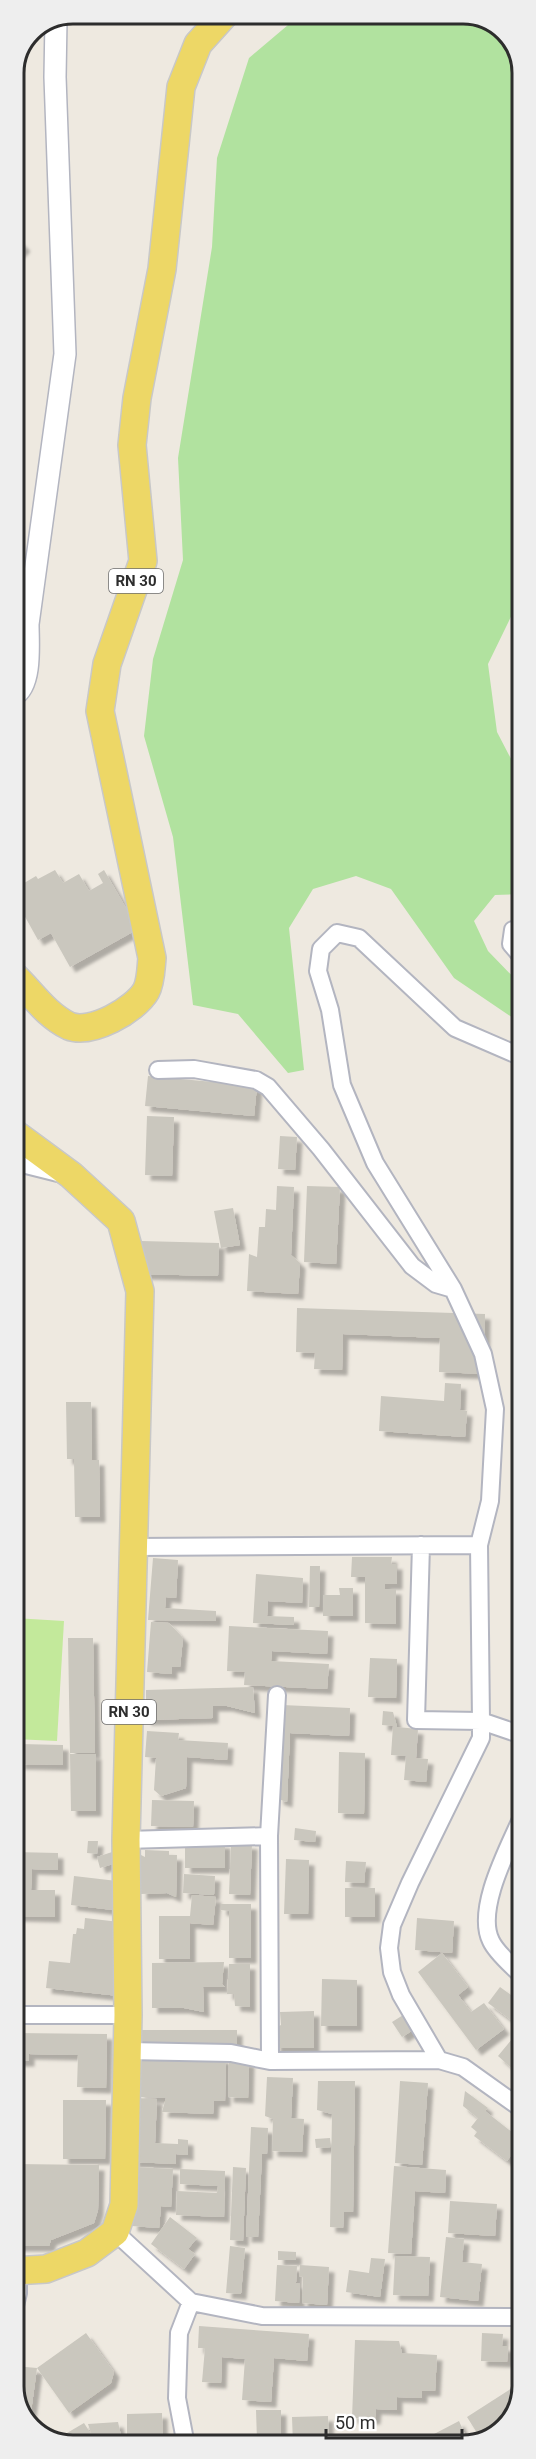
<svg xmlns="http://www.w3.org/2000/svg" width="536" height="2459" font-family="Roboto,sans-serif">
<style>
.green{fill:#b1e29f}
.pitch{fill:#c3e99b}
.building{fill:#cac7be;filter:url(#shadow)}
.lines{fill:none;stroke-linecap:round;stroke-linejoin:round}
.minor-casing{stroke:#b3b5c0;stroke-width:20}
.tertiary-casing{stroke:#b3b5c0;stroke-width:24}
.primary-casing{stroke:#c8c8c8;stroke-width:30}
.minor{stroke:#fff;stroke-width:16}
.tertiary{stroke:#fff;stroke-width:21}
.primary{stroke:#edd766;stroke-width:27}
.labels{text-anchor:middle;dominant-baseline:central;stroke-width:6;stroke-linejoin:round;paint-order:stroke}
.shield{fill:#fff;stroke:#6c6c6c;stroke-width:1.5}
.shield-label{font-size:15px;font-weight:bold;fill:#2d2d2d}
.rim{fill:none;stroke:#2d2d2d;stroke-width:3}
</style>
<defs>
<filter id="shadow"><feDropShadow dx="5.5" dy="5.5" stdDeviation="1.5" flood-color="#0004"/></filter>
</defs>
<rect width="100%" height="100%" fill="#eee9e0"/>
<!-- green -->
<path class="green" d="M301,14H471L505,31L522,65V594L488,664L497,732L522,780V894L495,895L474,921L488,951L522,986V1024L454,978L391,889L356,876L313,889L289,928L304,1070L288,1073L238,1014L193,1005L173,837L144,736L153,659L183,560L178,458L212,247L217,158L249,58Z"/>
<!-- pitch -->
<path class="pitch" d="M14,1618L64,1621L57,1741L14,1739Z"/>
<!-- building -->
<path class="building" d="M14,235L25,246L14,258Z
M55,870L63,883L79,874L89,891L103,883L98,874L104,870L138,929L70,967L51,933L38,940L14,897V889L36,876L38,879Z
M148,1076L257,1086L254,1116L145,1106Z
M147,1116L174,1117L172,1176L145,1175Z
M280,1136L297,1137L295,1170L278,1169Z
M277,1186L294,1187L291,1255L300,1263L298,1294L247,1291L249,1254L257,1257L259,1227H265L266,1209L276,1210Z
M307,1186L340,1187L336,1264L304,1262Z
M233,1208L240,1245L221,1248L214,1211Z
M141,1241L219,1243L218,1276L139,1274Z
M297,1308L485,1314L484,1374L439,1372L440,1338L343,1334L342,1370L314,1369L315,1353L296,1352Z
M445,1383L461,1384L460,1410L467,1411L465,1437L379,1431L381,1396L444,1401Z
M66,1402H91L92,1460H99L100,1517H75L74,1459H67Z
M352,1557H392L391,1564H397V1584H385V1589H396V1624L365,1623V1577H351Z
M153,1558L178,1560L176,1598L166,1597L165,1608L216,1611V1621L148,1620Z
M310,1566H320L319,1607H309Z
M256,1574L303,1578L302,1603L268,1601L267,1616L294,1617V1625L253,1623Z
M339,1588H353V1616H323V1595H340Z
M151,1622L169,1623L183,1638L180,1667H172V1674L147,1672Z
M229,1626L328,1631L327,1654L272,1651L271,1661L329,1664L327,1689L244,1685L245,1672L227,1671Z
M68,1638H93L95,1753H70Z
M370,1658L397,1659L396,1698L368,1697Z
M253,1687L255,1713L227,1706H213V1718L146,1720V1690Z
M282,1705L350,1708L349,1736L290,1733L287,1802L278,1799Z
M383,1711L393,1712L397,1727L418,1729L416,1758L428,1759L426,1782L404,1780L406,1756L391,1755L393,1726L382,1725Z
M147,1731L179,1733L178,1740L228,1743L227,1760L187,1757L186,1788L161,1796L154,1790L156,1758L145,1757Z
M20,1744L63,1745V1765L19,1764Z
M339,1752L365,1753L364,1814L338,1813Z
M70,1754H96V1811H71Z
M152,1800L194,1801L193,1827L151,1826Z
M295,1828L316,1831L315,1842L294,1840Z
M88,1841H98L97,1854L87,1853Z
M185,1843H225V1868H185Z
M231,1843L252,1844L250,1895L229,1894Z
M145,1850L169,1851V1855H177L176,1897L167,1893L141,1894V1880H135L141,1855L145,1857Z
M115,1851L119,1862L100,1868L97,1857Z
M14,1852L58,1853V1870L32,1869L31,1890H55V1917L14,1916Z
M286,1859L309,1860L308,1914H284Z
M346,1861L366,1862L364,1883L345,1882Z
M184,1874L215,1876L214,1895L183,1893Z
M74,1876L117,1881L113,1910L71,1905Z
M345,1888H375V1917H345Z
M192,1895L216,1897L213,1925L190,1923V1959H159V1916H190Z
M221,1904H251V1958H229V1911L221,1910Z
M85,1918L128,1923L119,1996L46,1988L49,1961L70,1963L73,1934H76L77,1928L84,1929Z
M417,1918L454,1921L452,1953L415,1950Z
M442,1953L468,1987L458,1995L471,2012L484,2003L504,2029L476,2050L418,1972Z
M224,1962L222,1984L225,1987H203L204,2012L184,2008H152V1963Z
M14,1964H18L17,1990H14Z
M229,1964H250V2007L235,2006L234,1994H227Z
M322,1979L357,1980V2026H321Z
M500,1987L522,2003L511,2020L488,2003Z
M314,2011V2048H275V2028L281,2025L280,2012Z
M408,2012L418,2027L402,2037L392,2022Z
M522,2027V2077L498,2056Z
M133,2030H237V2045H133Z
M14,2033L107,2034L106,2088L77,2087L78,2055L29,2054V2061H14Z
M140,2056L226,2058L225,2101H214L213,2114L162,2112L166,2098L139,2097Z
M229,2061H249L248,2098L228,2097Z
M267,2077L293,2078L291,2118L304,2119L302,2152L272,2151L273,2119L265,2116Z
M318,2081H355L353,2212H344L343,2228L330,2227L332,2114L317,2110Z
M400,2081L428,2083L422,2165L395,2163Z
M465,2091L488,2108L485,2111L522,2140L507,2161L474,2136L477,2132L471,2127L478,2118L463,2106Z
M136,2098L157,2099L155,2143L178,2144V2139L188,2140V2155L176,2154V2164L133,2162Z
M63,2100H106L105,2159H63Z
M251,2127L268,2128L267,2154H262L258,2237H246Z
M330,2138L331,2147L316,2148L315,2139Z
M14,2164L99,2165L98,2210L94,2223L51,2240L49,2246H14Z
M394,2166L446,2170L445,2193L415,2191L411,2254L388,2253Z
M135,2167L173,2169L171,2207L161,2206L159,2228L132,2226Z
M233,2167L246,2168L243,2241L230,2240Z
M180,2169L225,2171L224,2217L176,2215L177,2191L217,2193L218,2186L180,2184Z
M450,2201L497,2204L495,2236L448,2233Z
M170,2217L197,2238L188,2249L195,2254L184,2269L151,2244Z
M446,2237L464,2239L462,2262L482,2264L478,2301L440,2297Z
M230,2246L245,2248L241,2294L226,2293Z
M278,2251L296,2252V2260H278Z
M395,2256L430,2257L428,2296L393,2295Z
M371,2258L385,2259L380,2297L346,2292L349,2270L369,2273Z
M277,2265L297,2266L296,2283L300,2284L299,2303L275,2301Z
M300,2265L329,2267L327,2305L302,2303L303,2277L299,2276Z
M199,2326L309,2334L307,2361L274,2358L271,2402L242,2400L245,2359L222,2357L221,2383L202,2382L205,2348H198Z
M86,2333L114,2372L111,2383L69,2413L37,2368Z
M482,2333L503,2334L502,2346H508L507,2362L481,2361Z
M355,2340L399,2341L402,2353L437,2355L435,2391H422V2398L397,2397V2410L376,2409L375,2419L352,2418Z
M14,2366L37,2368L31,2412L26,2419L14,2394Z
M512,2388L518,2398L512,2415L479,2436L467,2417Z
M256,2410H281V2441H257Z
M162,2413L163,2445H137L135,2437L127,2438V2414Z
M328,2416L329,2445H293L292,2417Z
M27,2421L47,2426L45,2435L31,2428Z
M459,2421L467,2439L455,2445H413Z
M118,2422L123,2445H103L100,2436H92L88,2424Z
M84,2423L98,2445H65L55,2440Z"/>
<g class="lines">
<!-- minor casing -->
<g class="minor-casing">
<path id="minor" d="M522,928L513,930L511,944L522,957
M522,1057L455,1028L359,938L337,933L321,949L318,971L330,1010L342,1085L375,1163L453,1289L483,1354L495,1409L490,1501L479,1545L481,1721L522,1735
M158,1070L194,1069L256,1080L268,1087L321,1149L412,1266L436,1284L453,1289
M14,1162L62,1174
M421,1545L416,1720L481,1721V1738L410,1883L392,1925L389,1948L392,1972L401,1995L439,2060
M133,1547L479,1545
M522,1817C509,1847 475,1909 491,1941C497,1954 513,1966 522,1976
M126,1840L269,1836
M14,2015H128
M127,2051L231,2053L270,2061L439,2060L463,2067L522,2109
M270,2061L269,1836L277,1695
M115,2232L191,2302L262,2316L522,2317
M14,2310L18,2293V2270
M189,2445L185,2440L177,2398L179,2333L191,2302"/>
</g>
<!-- tertiary casing -->
<g class="tertiary-casing">
<path id="tertiary" d="M14,695C32,685 28,643 28,624L65,354L55,77L56,20"/>
</g>
<!-- primary casing -->
<g class="primary-casing">
<path id="primary" d="M14,976C32,993 46,1015 69,1026C91,1035 135,1010 146,991C151,982 151,967 152,958L100,711L107,664L143,561L132,445L137,398L162,269L181,87L198,44L225,14
M14,1133L71,1175L121,1221L140,1291L126,1840L128,2015L124,2205L115,2232L87,2253L46,2269L14,2271"/>
</g>
<!-- minor -->
<use href="#minor" class="minor"/>
<!-- tertiary -->
<use href="#tertiary" class="tertiary"/>
<!-- primary -->
<use href="#primary" class="primary"/>
</g>
<g class="labels">
<!-- shield labels -->
<g class="shield">
<rect x="109" y="569" width="54" height="24" rx="4.5"/>
<rect x="102" y="1700" width="54" height="24" rx="4.5"/>
</g>
<g class="shield-label">
<text x="136" y="581">RN 30</text>
<text x="129" y="1712">RN 30</text>
</g>
</g>
<!-- crop -->
<path d="M0 0H536V2459H0ZM73 24H463A49 49 0 0 1 512 73V2386A49 49 0 0 1 463 2435H73A49 49 0 0 1 24 2386V73A49 49 0 0 1 73 24Z" fill="#eee" fill-rule="evenodd"/>
<path class="rim" d="M73 24H463A49 49 0 0 1 512 73V2386A49 49 0 0 1 463 2435H73A49 49 0 0 1 24 2386V73A49 49 0 0 1 73 24Z"/>
<!-- scale -->
<path d="M326 2429v9h136v-9" fill="none" stroke="#2d2d2d" stroke-width="3"/>
<text x="335" y="2429" font-size="18" fill="#2d2d2d" stroke="#ffffff" stroke-width="4.5" paint-order="stroke">50 m</text>
</svg>
